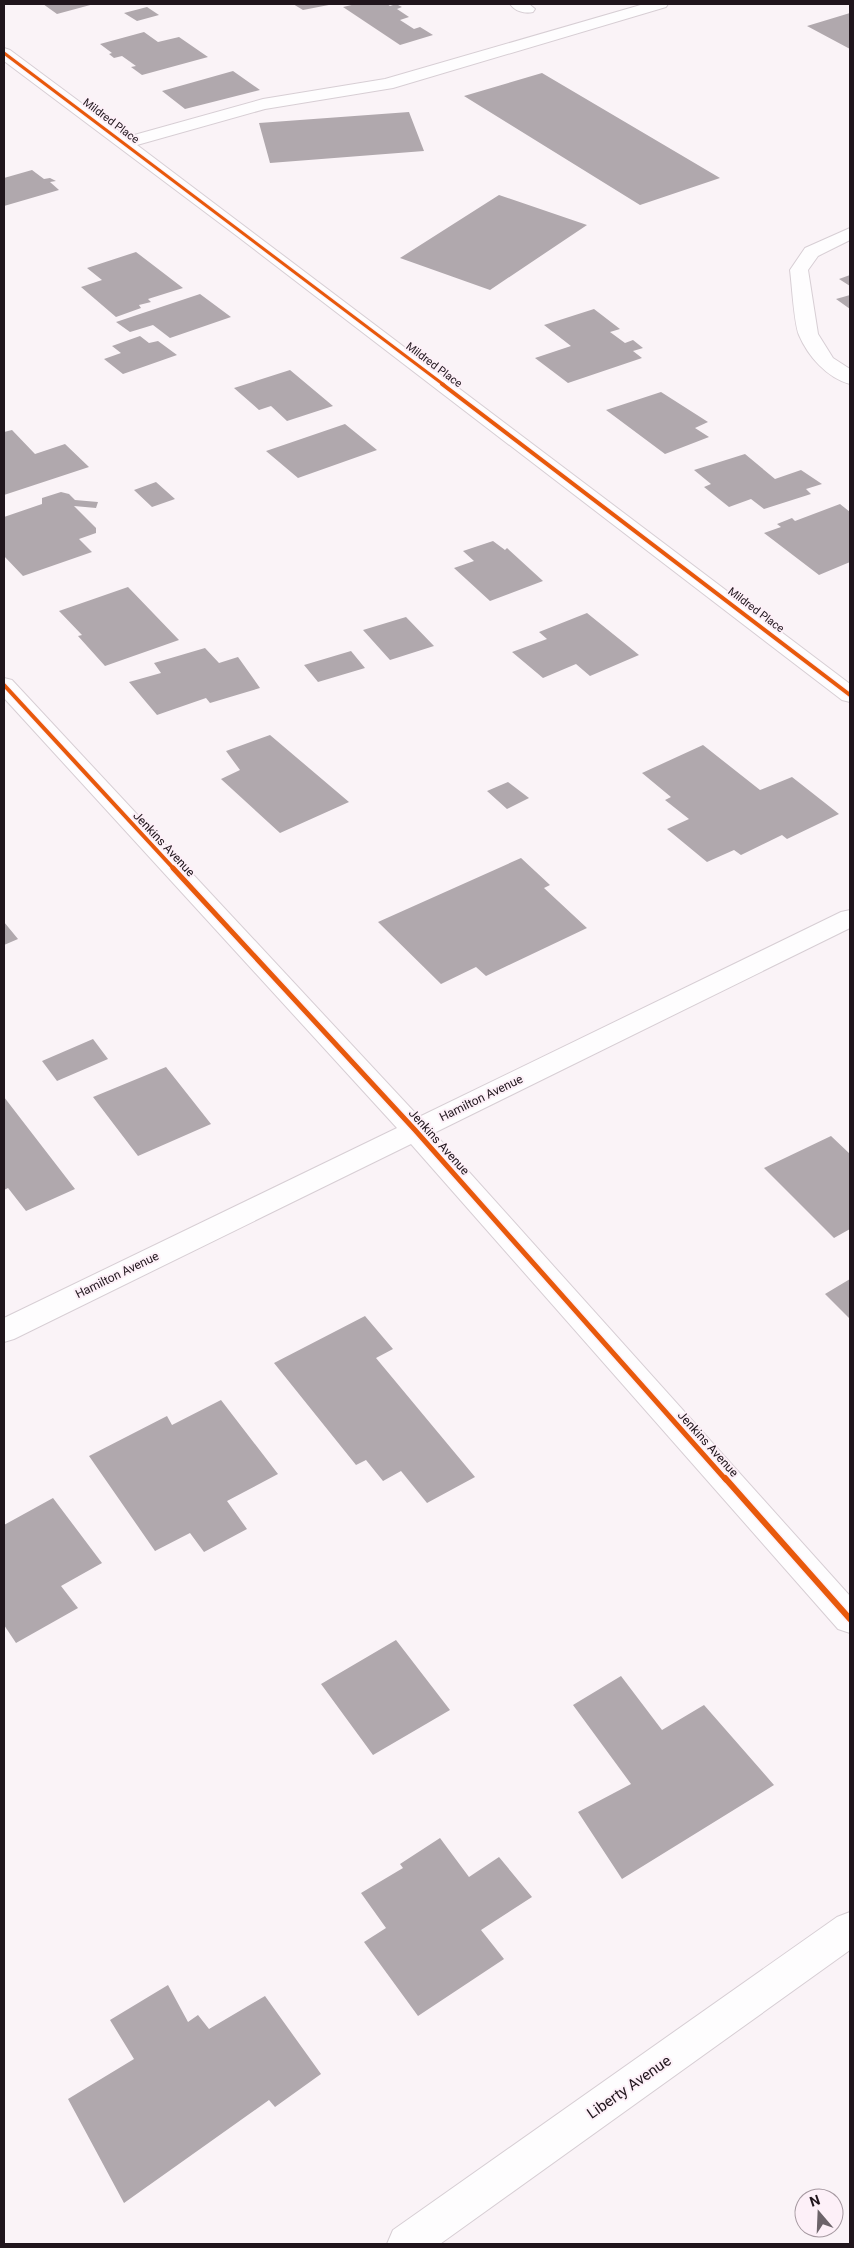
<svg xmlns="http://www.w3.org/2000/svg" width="854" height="2248" font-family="Roboto,sans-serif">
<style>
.building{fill:#b0a8ad}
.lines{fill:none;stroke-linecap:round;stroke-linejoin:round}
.minor-casing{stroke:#d7ced4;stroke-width:2}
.minor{fill:#fefdfe;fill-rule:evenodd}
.cycleway-far3-casing{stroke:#fdf0f8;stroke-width:5}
.cycleway-far2-casing{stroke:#fdf0f8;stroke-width:6}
.cycleway-far1-casing{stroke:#fdf0f8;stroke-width:8}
.cycleway-casing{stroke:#fdf0f8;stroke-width:9}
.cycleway-far3{stroke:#e8590c;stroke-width:3}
.cycleway-far2{stroke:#e8590c;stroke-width:4}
.cycleway-far1{stroke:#e8590c;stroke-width:5}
.cycleway{stroke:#e8590c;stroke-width:6}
.labels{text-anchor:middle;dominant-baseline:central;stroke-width:4;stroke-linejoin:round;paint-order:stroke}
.far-street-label{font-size:11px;fill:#20151c;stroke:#fdf0f8}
.street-label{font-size:12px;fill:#20151c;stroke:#fdf0f8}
.near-street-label{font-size:15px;fill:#20151c;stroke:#fdf0f8}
</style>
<rect width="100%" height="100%" fill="#faf3f7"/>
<!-- building -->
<path class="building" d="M43,4H94L57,14Z
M293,4H334L303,10Z
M356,4H387L390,6L396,4L402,7L397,9L409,17L400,20L414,29L420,27L433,35L400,45L343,7Z
M147,7L159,15L137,21L124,13Z
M850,13V49L807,26Z
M144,32L158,42L179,37L208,57L142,75L131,67L136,66L122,56L114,58L109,54L112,53L100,44Z
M233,71L260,90L185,109L162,91Z
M542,73L720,178L640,205L464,96Z
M409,112L424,151L270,163L259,123Z
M32,170L44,179L50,178L56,181L50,182L59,190L4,206V178Z
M499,195L587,225L490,290L400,258Z
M136,252L183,288L148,299L151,302L139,305L141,308L116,317L81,287L102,280L87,268Z
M850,275V286L839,279Z
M200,294L231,317L170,338L153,325L130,332L116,322Z
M850,295V309L836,299Z
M594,309L620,329L610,332L625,343L633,340L643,348L633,351L642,358L568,383L535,358L571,346L544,325Z
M140,336L149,343L158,341L177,355L123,374L104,359L121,353L112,346Z
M290,370L333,406L287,421L271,406L259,410L234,388Z
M661,392L708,422L695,428L709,437L665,454L606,410Z
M345,424L377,450L298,478L266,451Z
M12,430L35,454L65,444L89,467L4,495V432Z
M745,454L775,479L801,470L822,484L806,489L811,494L764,509L751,499L729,507L704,487L711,484L694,470Z
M156,482L175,499L152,507L134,490Z
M61,492L69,494L75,500L98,502L96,508L74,506L96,528V533L79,539L92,552L23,576L4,556V517L42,504V498Z
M840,504L850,512V562L819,575L764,533L781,527L777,524L792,518L795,521Z
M493,541L505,550L507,548L543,581L490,601L454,568L474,561L463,551Z
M128,587L179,640L105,666L78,636L82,635L59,611Z
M587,613L639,655L590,676L576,664L543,678L512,652L547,639L539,632Z
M406,617L434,646L390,660L363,630Z
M205,648L219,663L238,657L260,688L210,703L206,698L157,715L129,682L161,673L154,663Z
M351,651L365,668L318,682L304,665Z
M270,735L349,802L280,833L221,779L240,770L226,751Z
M703,745L760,790L792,777L839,814L787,839L782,835L741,855L734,850L707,862L667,829L689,819L665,800L671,797L642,773Z
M508,782L529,798L507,809L487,791Z
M521,858L550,885L544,888L587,928L486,976L476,967L441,984L378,922Z
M4,922L18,939L4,945Z
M93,1039L108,1059L57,1081L42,1061Z
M166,1067L211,1124L138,1156L93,1097Z
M4,1097L75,1189L26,1211L8,1188L4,1190Z
M831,1136L850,1154V1229L834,1238L764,1168Z
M850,1279V1319L825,1294Z
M365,1316L393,1349L376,1358L475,1477L427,1503L401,1471L383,1481L366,1460L356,1465L274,1363Z
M221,1400L278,1474L227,1501L247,1529L204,1552L190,1533L155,1551L89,1456L167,1416L172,1425Z
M53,1498L102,1563L61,1586L78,1608L16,1643L4,1625V1525Z
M396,1640L450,1710L373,1755L321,1684Z
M621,1676L662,1730L704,1705L774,1785L622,1879L578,1812L631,1784L573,1705Z
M440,1838L469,1877L499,1857L532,1897L481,1930L504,1959L418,2016L364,1942L386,1928L361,1893L403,1868L400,1864Z
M168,1985L188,2022L198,2015L209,2029L265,1996L321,2074L275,2107L269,2100L124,2203L68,2099L134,2059L110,2020Z"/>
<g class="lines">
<!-- minor casing -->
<g class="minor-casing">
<path id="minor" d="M510,4H529L535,9L533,12C524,14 515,11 510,4Z
M644,4H668L666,7L393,88L265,109L137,145L850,684V702L842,700L237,236L4,61V48L10,50L127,137L263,99L385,79Z
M850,228V240L818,256L808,270L818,334L833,358L850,369V384C827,378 808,356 799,335C794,323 792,285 790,270L805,248Z
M4,678L12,680L419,1117L841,912L850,910V928L434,1133L850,1596V1633L838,1629L411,1144L14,1339L4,1342V1318L397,1128L4,698Z
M850,1912V1950L440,2244H387L393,2230L837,1917Z"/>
</g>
<!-- minor -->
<use href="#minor" class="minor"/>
<!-- cycleway-far3 casing -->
<g class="cycleway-far3-casing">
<path id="cycleway-far3" d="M4,53L444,385"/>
</g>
<!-- cycleway-far2 casing -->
<g class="cycleway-far2-casing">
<path id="cycleway-far2" d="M442,384L850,695
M4,685L174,869"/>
</g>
<!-- cycleway-far1 casing -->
<g class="cycleway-far1-casing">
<path id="cycleway-far1" d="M173,868L415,1130L726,1480"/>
</g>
<!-- cycleway casing -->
<g class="cycleway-casing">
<path id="cycleway" d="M725,1478L850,1619"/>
</g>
<!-- cycleway-far3 -->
<use href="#cycleway-far3" class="cycleway-far3"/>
<!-- cycleway-far2 -->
<use href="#cycleway-far2" class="cycleway-far2"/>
<!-- cycleway-far1 -->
<use href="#cycleway-far1" class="cycleway-far1"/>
<!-- cycleway -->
<use href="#cycleway" class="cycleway"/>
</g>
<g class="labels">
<!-- far-street labels -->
<g class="far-street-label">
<text transform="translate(111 121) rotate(37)">Mildred Place</text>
<text transform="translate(434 365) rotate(37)">Mildred Place</text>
<text transform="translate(756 610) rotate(37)">Mildred Place</text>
</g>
<!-- street labels -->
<g class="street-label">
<text transform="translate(164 844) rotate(47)">Jenkins Avenue</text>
<text transform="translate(481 1098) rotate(-26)">Hamilton Avenue</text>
<text transform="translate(439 1142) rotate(48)">Jenkins Avenue</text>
<text transform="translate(117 1275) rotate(-26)">Hamilton Avenue</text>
<text transform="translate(708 1444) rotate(48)">Jenkins Avenue</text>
</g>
<!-- near-street labels -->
<g class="near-street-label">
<text transform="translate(629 2087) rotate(-35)">Liberty Avenue</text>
</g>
</g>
<!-- border -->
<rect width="854" height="2248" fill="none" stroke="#20151c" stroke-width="10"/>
<!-- north arrow -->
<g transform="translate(819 2213) rotate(341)"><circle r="24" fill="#fdf0f8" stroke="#a598a0"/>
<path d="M0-4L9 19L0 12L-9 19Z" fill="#6c6369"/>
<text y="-8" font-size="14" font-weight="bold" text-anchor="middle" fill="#20151c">N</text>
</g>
</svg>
